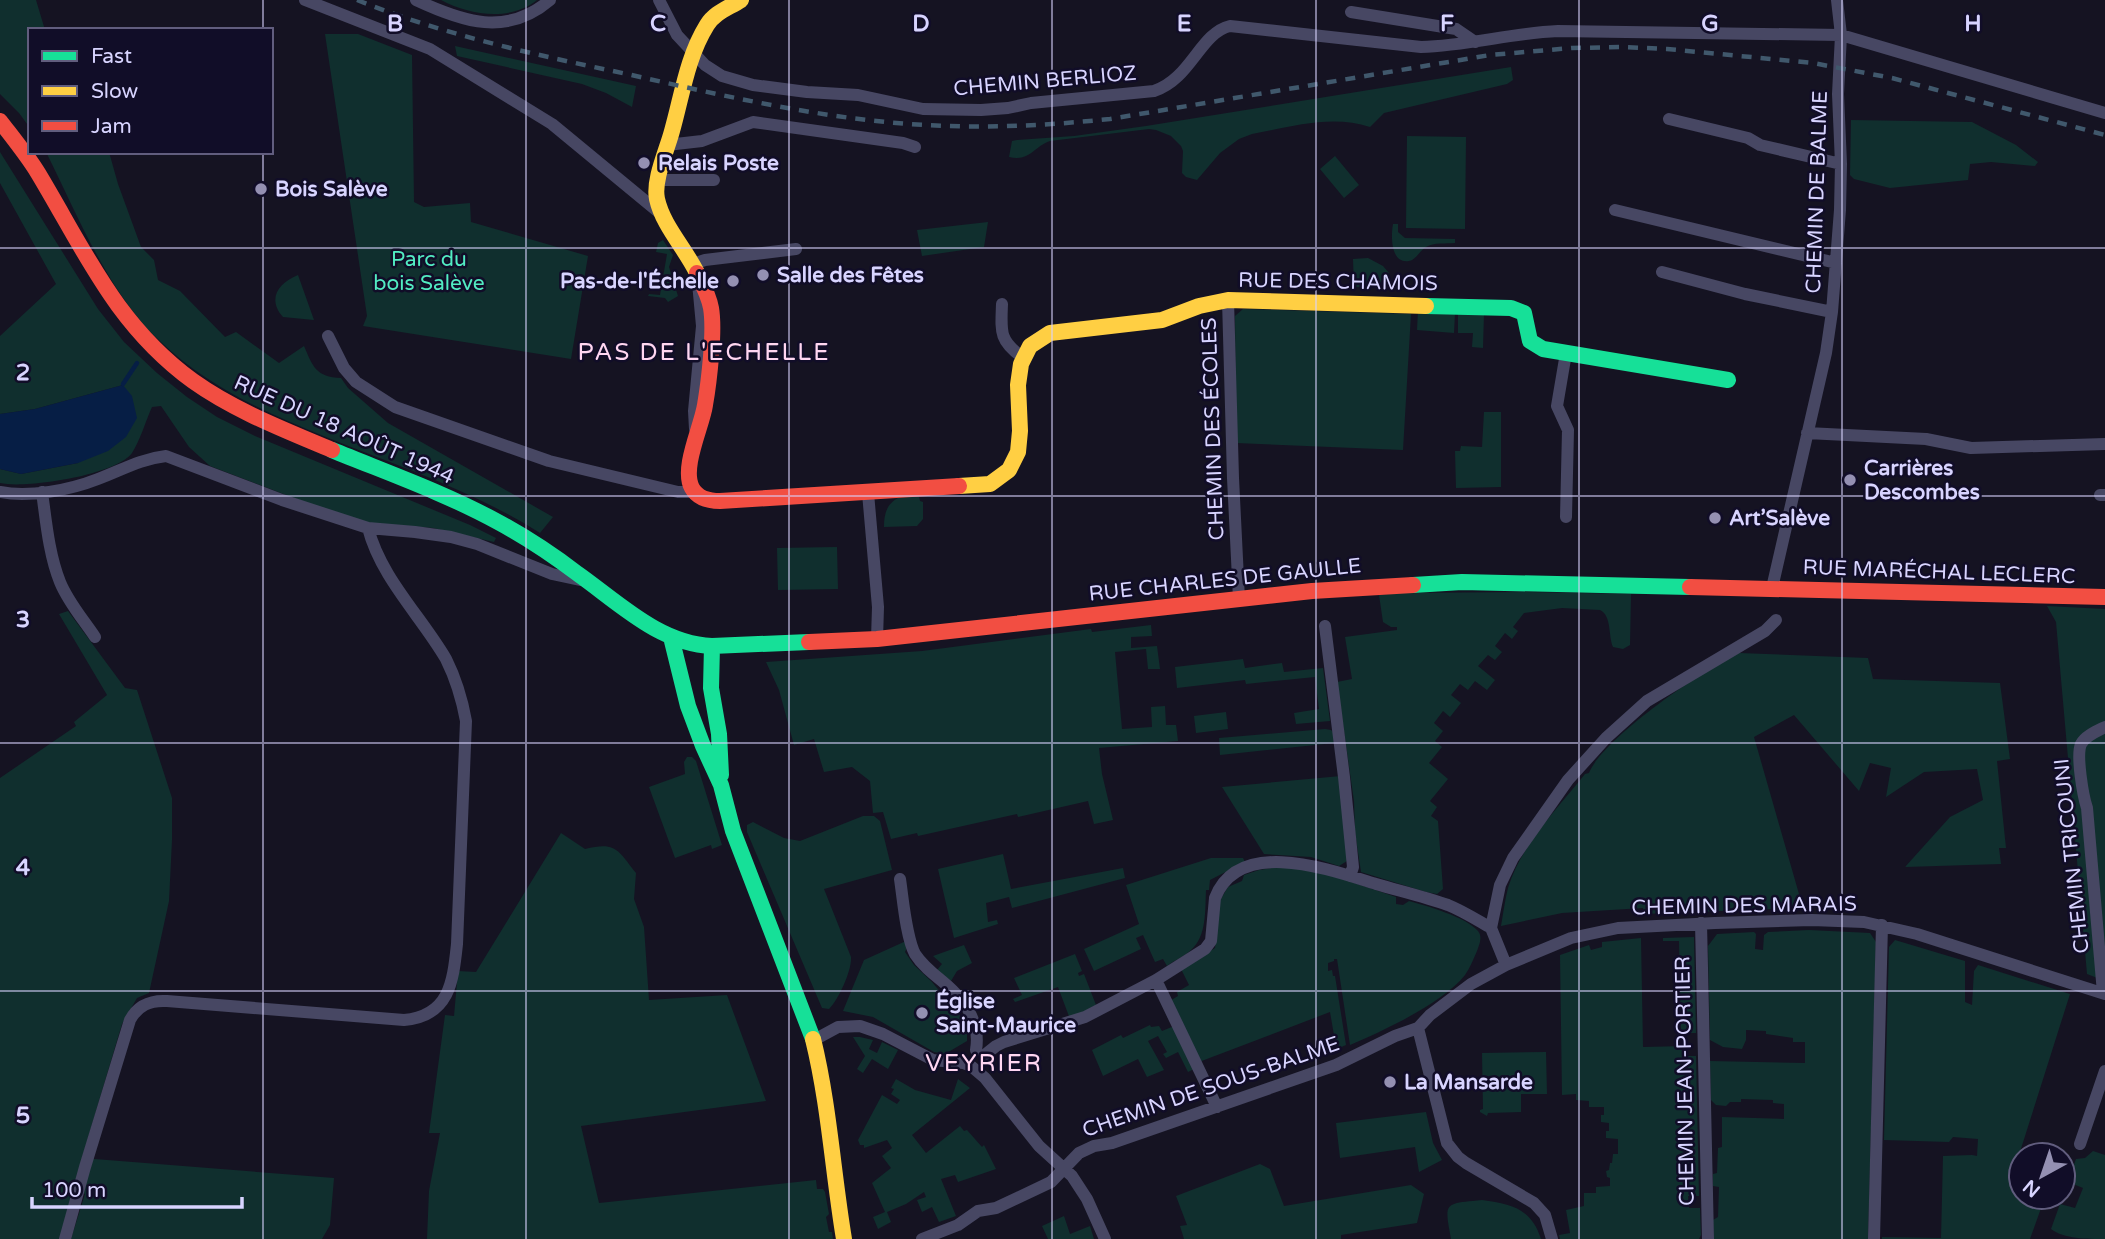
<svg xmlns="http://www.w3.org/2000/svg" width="2105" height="1239" font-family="'Varela Round',sans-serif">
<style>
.green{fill:#102f2e}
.water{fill:#061e45}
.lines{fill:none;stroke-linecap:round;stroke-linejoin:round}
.stream{stroke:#061e45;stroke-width:4.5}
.street{stroke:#474763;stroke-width:12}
.fast{stroke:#16e098;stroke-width:16}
.slow{stroke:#ffcf43;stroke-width:16}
.jam{stroke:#f24e42;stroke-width:16}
.rail{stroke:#40586c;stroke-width:4.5;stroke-dasharray:10 9;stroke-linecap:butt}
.grid{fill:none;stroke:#d8d4ff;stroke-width:2;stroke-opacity:0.55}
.poi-dot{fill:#9490b2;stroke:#110d28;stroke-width:2.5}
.labels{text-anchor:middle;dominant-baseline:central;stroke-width:5;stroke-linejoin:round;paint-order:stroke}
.street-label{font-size:21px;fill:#d8d4ff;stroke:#110d28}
.poi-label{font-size:21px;font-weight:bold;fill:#d8d4ff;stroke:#110d28;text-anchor:start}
.park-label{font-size:21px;fill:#52ecc2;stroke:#110d28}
.quarter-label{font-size:24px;letter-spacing:2px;fill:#ffd6f1;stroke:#110d28}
.grid-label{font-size:23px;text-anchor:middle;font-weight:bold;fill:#d8d4ff;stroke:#110d28;stroke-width:5;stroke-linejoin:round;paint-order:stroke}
</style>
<rect width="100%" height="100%" fill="#151322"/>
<!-- green -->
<path class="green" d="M0,0H36L45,30H30V128L19,113L0,94Z
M441,0H537C510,22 469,15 441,0Z
M325,34H358L412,55L414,202L424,207L470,203L471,222L588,256L571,359L363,326L367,316Z
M455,46L636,86L632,107L606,93L582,84L457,56Z
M1511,67L1513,80L1507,84L1384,113L1370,127C1332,114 1290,127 1252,134L1239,139L1220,153L1197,180L1186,177L1182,173L1183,151L1181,146L1171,136L1156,130L1149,129L1050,141C1033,147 1030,162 1009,157L1012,141L1017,140L1074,136L1146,126Z
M1851,120L1972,122L2016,145L2038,162L2035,166L1991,162L1970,164L1968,180L1890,188L1854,179L1850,175Z
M1407,136L1466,137L1465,229L1406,228Z
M0,152L98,309L124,342L157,373L187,397L217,417L255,436L470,525L496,538L494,542L433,528L357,522L210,466L189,447L161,406L152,407C146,420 140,441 132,453C116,475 26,489 0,483V469L21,474L78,463L123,385L35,409L0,414V336L56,284L0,183Z
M46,152H109L118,184L141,247L154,260L158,280L180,291L225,337L236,332L279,363L304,346C313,367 316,377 341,378L348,388L388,423L553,517L540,533C474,491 398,466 326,437C267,413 208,387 161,342C154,335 145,328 139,319C99,270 74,208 46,152Z
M1335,156L1359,185L1344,198L1320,169Z
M988,222L984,247L922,256L917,230Z
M1393,224H1398V232L1405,238L1455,239V243C1446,244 1434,242 1426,247C1420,250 1416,260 1409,261C1390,264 1391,235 1393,224Z
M663,240L673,255L669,267L678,296L668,302L665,298L648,296L649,294L660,295L667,254L656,252L658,243Z
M1368,258L1383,266L1389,273V282L1384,288L1354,287L1353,259Z
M298,275L314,320L283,317C267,299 278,283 298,275Z
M1243,309L1411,314L1403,450L1236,443L1235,316Z
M1418,311L1455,313L1454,333L1417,330Z
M1458,313H1484L1483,348L1472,347L1473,333H1458Z
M1484,412H1501V487L1456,488L1455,451H1460L1461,446L1482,447Z
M900,497H919L920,501L923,502V519L917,526L884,527C884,513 887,503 900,497Z
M837,547L838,589L778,590L777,548Z
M1527,592L1631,594L1630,645L1623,649L1613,647C1608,635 1612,616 1600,610L1562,608L1524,613L1513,627L1518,631L1512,639L1505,633L1495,646L1502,652L1495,660L1488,655L1478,666L1495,680L1487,690L1475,681L1468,690L1460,684L1451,695L1461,703L1450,717L1443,711L1434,723L1443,731L1435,741L1442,747L1429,763L1448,779L1430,801L1437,807L1431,816L1438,821L1443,889L1437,894L1426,892L1361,872L1355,832L1354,801L1337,682L1352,679L1345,637L1397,630V627H1391L1383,622L1379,595L1400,593Z
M2047,606L2105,609V981L2087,974L2056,622Z
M68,611L125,688L137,690L172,798V840L169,901L149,993L137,998L122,1024L82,1158L334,1178L330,1225L322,1239H71L85,1194L70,1188L71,1197L60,1239H0V778L76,726L74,722L107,695L59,614Z
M1151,625L1152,636L1131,637V648L1157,646L1160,669H1148L1146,649L1115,652L1122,729L1152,727L1151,707L1165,706L1166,725H1176L1178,741L1099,748L1102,774L1113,820L1094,824L1088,801L1018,817L1017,814L918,836L917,833L891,839L883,812L873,813L870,781L852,767L824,772L814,739L794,745L779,690L766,662L922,651L1091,629L1092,632Z
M1739,653L1868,658L1873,679L2000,683L2010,759L1997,761L2006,848H1999L2001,864L1905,867L1950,817L1983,800L1977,769L1924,772L1886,797L1891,768L1870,763L1859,791L1794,715L1754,737L1803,908L1644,914L1643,908L1562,913L1501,926C1503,914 1505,900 1508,888C1521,845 1557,809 1585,774L1589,773C1602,739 1705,668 1739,653Z
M1243,659L1245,668L1282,663L1284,672L1323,668L1330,721L1296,724L1294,713L1319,709L1315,677L1246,684L1245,680L1177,688L1175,667Z
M1226,712L1228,729L1196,733L1194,716Z
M1325,729L1331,730L1336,735L1334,743L1220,755L1219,738Z
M687,757H692L696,761L722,845L712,849L711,845L675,858L649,787L685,774L684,762Z
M1341,776L1347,861L1339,866L1311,857L1264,854L1222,787Z
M863,816H874L880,821L892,870L824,889L851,957C852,970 839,999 829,1009L822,1008L747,832V825L753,822L784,838L800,841Z
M561,833L585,849C616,841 618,850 636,873L634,899L644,927L649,1000L727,995L766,1101L581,1126L599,1203L816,1180L817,1189H823L825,1192L829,1214L826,1217L829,1232H832L833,1239H427L429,1191L440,1133H429L445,1015L454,1016L458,971L476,972Z
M1003,854L1011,889L1123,868L1125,878L1012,908L1009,897L986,903L988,922L997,920L998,924L954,938L938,869Z
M1211,858H1243L1245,862L1210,880L1209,890H1206C1205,910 1207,936 1191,950C1184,957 1174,960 1167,966L1163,959L1155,962L1143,935L1136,938L1141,949L1094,971L1084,949L1139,924L1126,885Z
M1290,865L1325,873L1396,897V904L1403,905L1409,901C1427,906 1466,917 1478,931C1483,937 1479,945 1477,951C1473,960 1470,968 1465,975C1443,1003 1383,1031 1350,1045L1337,959H1334V961L1328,963V971L1332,970L1333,976H1335L1346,1045L1332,1051L1329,1043L1335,1041L1330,1012L1199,1062L1168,1002L1178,996L1177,992L1189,985L1181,969L1215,948L1219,902L1228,887L1242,881L1244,875L1259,870Z
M1809,930L1870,933L1876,942L1868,1239H1714L1713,1220L1718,1217L1719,1187L1713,1186V1174L1717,1173L1718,1148L1722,1147V1117L1784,1119V1104L1773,1103V1100L1741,1099V1102H1730L1726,1106L1716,1105L1711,1100L1710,1061L1805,1063V1042H1793V1038L1766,1034V1031L1746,1030V1040L1742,1049L1723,1047L1710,1040L1708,946L1717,934L1754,932L1756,934L1755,949L1763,950L1764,935L1768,932Z
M1694,937L1696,1033H1681L1679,941H1663V938Z
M1641,938L1643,1047L1687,1046V1056H1696L1699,1196H1688L1689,1208H1700L1701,1235L1699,1239H1560L1559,1235L1570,1233L1566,1210L1584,1206V1193H1596V1187L1610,1186V1178L1607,1177L1606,1171L1609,1170L1610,1163H1612L1613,1154H1618V1139L1606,1138V1131H1609V1123L1601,1122V1115H1604V1107H1589V1101L1576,1100V1094L1562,1095L1560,955L1589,945L1591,950L1602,947V942Z
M1895,940L1965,961V1002L1972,1005L1974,971L1978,965L2070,994L2019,1155L2021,1156V1197H2045L2030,1239H1882V1237L1941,1238L1943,1156L1972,1155L1977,1156L1978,1139L1953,1137L1949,1142L1884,1140L1889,947Z
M906,941L908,945L905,952L914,965L932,982L967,1024V1041L945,1054L934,1052L873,1017L843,1011L864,960Z
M964,945L972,963L957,971L951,981L937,970L942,964L933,956Z
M1075,954L1082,971L1078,973L1079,976L1084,974L1096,1005L1070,1019L1058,987L1015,1002L1013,999L1022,995L1014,978Z
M1150,1025L1151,1027L1159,1026L1162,1031L1174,1026L1194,1069L1188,1072L1178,1052L1166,1058L1163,1054L1167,1052L1158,1036L1148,1041L1164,1070L1147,1077L1138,1059L1103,1076L1092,1050L1121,1035L1123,1038Z
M853,1037H860L873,1040L869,1049L877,1053L882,1042L898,1050L888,1069L872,1059L863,1073L857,1069L865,1056Z
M1546,1052L1547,1094H1521V1112L1488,1113L1487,1116L1480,1112V1110L1483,1109L1482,1053Z
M896,1079L915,1090L951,1100L958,1079L970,1088L912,1135L926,1153L960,1126L964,1131L967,1130L982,1147L984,1145L996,1169L958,1182L955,1175L941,1179L956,1216L939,1222L932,1207L922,1212L917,1200L926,1197L924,1192L906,1204L887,1212L891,1222L878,1229L873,1217L885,1212L872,1183L891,1168L882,1156L892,1148L887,1140L864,1148V1145H860L858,1140L882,1095L897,1104L900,1100L891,1094L894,1089L891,1088Z
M1426,1112L1433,1143L1442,1160L1419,1172L1415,1147L1340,1158L1336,1123Z
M2093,1151L2105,1155V1239C2087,1239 2064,1239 2051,1229L2060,1204L2075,1208L2083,1188L2068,1182L2076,1159L2085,1158Z
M1260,1164L1270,1169L1284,1206L1411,1185L1424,1194L1417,1223L1341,1235V1239H1184L1180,1226L1187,1225L1176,1196Z
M1482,1200C1511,1204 1531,1208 1541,1239H1451C1444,1201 1444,1204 1482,1200Z
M1064,1216L1070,1234L1090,1226L1094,1239H1048L1042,1226Z"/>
<!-- water -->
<path class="water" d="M123,385L132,396L137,418L126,437L108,451L78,463L21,474L0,469V414L35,409Z"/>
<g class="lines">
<!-- stream -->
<path class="stream" d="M123,384L137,363"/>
<!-- street -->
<path class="street" d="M305,0L430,49L552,124L661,214
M416,0C463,22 507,37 550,0
M659,0L677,35L705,65L722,76L753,85L807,92L858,95L923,109L981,110L1008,108L1031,103L1154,91C1191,79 1200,33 1230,26L1421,47C1467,46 1512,33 1558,31L1841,35L2105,113
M1351,12L1456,29L1475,42
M1669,119L1748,138L1760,145L1841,164
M667,145L702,141L753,122L903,143L915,147
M658,180H714
M1615,210L1836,263
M693,264L705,260L796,249
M1662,272L1745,294L1832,312
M1228,300L1233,478L1239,599
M1002,304C1001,332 999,340 1022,357
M328,336L344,368L356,382L395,407L549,461L678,492H695
M695,429L694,411L702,326L698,283
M1807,433L1926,439L1971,448L2105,444
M0,492C29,498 70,490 98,479C122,470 140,459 166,456L282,500L368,528L415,532L451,537L477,544L552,574L580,580
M42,492C46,521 49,555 60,582C68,602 83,619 95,637
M868,493L878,607L877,639
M2100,495H2105
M1566,517L1568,430L1557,406L1566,353
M1772,588L1826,353L1832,312L1840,210L1841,164L1838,94L1841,35L1837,0
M1325,626L1344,777L1353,867L1350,876
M900,879C903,899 906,937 915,954C922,965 932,973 942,981C964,999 981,1021 976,1050
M1701,923L1708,1239
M1506,965L1491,928L1500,885L1513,858L1568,780L1606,738L1647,701L1765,631L1776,620
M1156,980L1217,1107
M2103,993L2087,808C2083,796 2076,755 2081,744C2085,736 2097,731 2105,727
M1418,1028L1447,1143L1458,1157L1466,1163L1534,1203L1545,1215L1552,1239
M814,1040L838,1027L860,1026L883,1034L933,1060L963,1063L971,1066L985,1078L1039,1146L1072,1176L1087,1199L1105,1239
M986,1054L996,1046L1004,1042L1085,1017L1156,980L1205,949L1211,941L1215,898C1239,836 1331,870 1376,884C1400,891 1425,897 1448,905C1463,911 1477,920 1491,928
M2080,1144L2105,1071
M65,1239L85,1167L130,1020C138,1005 150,1000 167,1001L404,1020C450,1016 453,981 457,944L466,721C462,699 456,679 446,659C421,616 381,578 368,528
M922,1239L958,1225L978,1211L996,1208L1051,1182L1079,1153L1094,1146L1112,1143L1336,1065L1395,1036L1418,1028L1430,1015L1471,984L1506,965L1571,938L1618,928L1715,923L1812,920L1864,922L1917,934L2105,994
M1874,1239L1882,925"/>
<!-- fast -->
<path class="fast" d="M1426,306L1511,308L1524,313L1530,341L1543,349L1728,380
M332,450C388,473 445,493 498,522C526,537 553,555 578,574C619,603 660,644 712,646L809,642
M1413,585L1462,582L1690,587
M671,637L688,706L703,746L721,785L733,831L813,1039
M712,646L711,688L719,734L721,775"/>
<!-- slow -->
<path class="slow" d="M697,273C685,248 663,226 657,199C653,180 667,150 672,131C682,96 687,57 707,25C715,12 729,8 741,0
M959,486L990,484L1009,470L1018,452L1020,431L1018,385L1021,364L1030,346L1050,333L1162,320L1199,306L1228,300L1426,306
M813,1039C829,1104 833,1173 844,1239"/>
<!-- jam -->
<path class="jam" d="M0,121C13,138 27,155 38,173C85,251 116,325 193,381C235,411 285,430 332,450
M697,273C703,285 709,296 711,308C715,331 709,382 705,405C702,426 681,468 692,488C698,499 709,501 720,501L959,486
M1690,587L2105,597
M809,642L877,639L1312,591L1413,585"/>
<!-- rail -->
<path class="rail" d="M357,0C444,35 536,55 627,74C720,95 814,117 909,124C976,129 1043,126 1110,119L1490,55L1572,48L1623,47L1667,49L1813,63L1892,78L2105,135"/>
</g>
<!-- grid -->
<path class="grid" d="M263,0V30M526,0V1239M789,0V1239M1052,0V1239M1316,0V1239M1579,0V1239M1842,0V1239M263,152V1239M0,248H2105M0,496H2105M0,743H2105M0,991H2105"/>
<!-- markers -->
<g class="poi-dot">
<circle cx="644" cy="163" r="7"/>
<circle cx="261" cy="189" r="7"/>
<circle cx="763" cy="275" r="7"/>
<circle cx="733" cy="281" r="7"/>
<circle cx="1850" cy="480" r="7"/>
<circle cx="1715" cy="518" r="7"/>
<circle cx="922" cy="1013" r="7"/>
<circle cx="1390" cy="1082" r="7"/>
</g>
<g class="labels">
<!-- street labels -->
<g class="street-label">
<text transform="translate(1045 81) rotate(-5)">CHEMIN BERLIOZ</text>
<text transform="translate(1817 192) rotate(-88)">CHEMIN DE BALME</text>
<text transform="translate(1338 282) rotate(1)">RUE DES CHAMOIS</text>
<text transform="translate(1213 429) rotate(-92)">CHEMIN DES ÉCOLES</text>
<text transform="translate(344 430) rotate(24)">RUE DU 18 AOÛT 1944</text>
<text transform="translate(1939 572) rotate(2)">RUE MARÉCHAL LECLERC</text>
<text transform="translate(1225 580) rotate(-6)">RUE CHARLES DE GAULLE</text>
<text transform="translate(2072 856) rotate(-96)">CHEMIN TRICOUNI</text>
<text transform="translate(1744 906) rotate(-1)">CHEMIN DES MARAIS</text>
<text transform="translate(1685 1081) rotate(-91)">CHEMIN JEAN-PORTIER</text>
<text transform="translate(1211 1087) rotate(-19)">CHEMIN DE SOUS-BALME</text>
</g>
<!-- poi labels -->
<g class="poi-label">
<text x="658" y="163">Relais Poste</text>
<text x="275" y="189">Bois Salève</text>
<text x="777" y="275">Salle des Fêtes</text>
<text x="719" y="281" text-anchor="end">Pas-de-l'Échelle</text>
<text x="1864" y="468">Carrières<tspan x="1864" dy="24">Descombes</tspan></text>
<text x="1729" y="518">Art’Salève</text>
<text x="936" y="1001">Église<tspan x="936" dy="24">Saint-Maurice</tspan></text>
<text x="1404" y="1082">La Mansarde</text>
</g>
<!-- park labels -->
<g class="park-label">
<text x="429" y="259">Parc du<tspan x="429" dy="24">bois Salève</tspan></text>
</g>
<!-- quarter labels -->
<g class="quarter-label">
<text x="704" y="352">PAS DE L'ECHELLE</text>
<text x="984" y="1063">VEYRIER</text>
</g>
</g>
<g class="grid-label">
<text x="395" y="31">B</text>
<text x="658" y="31">C</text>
<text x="921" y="31">D</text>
<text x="1184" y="31">E</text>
<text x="1447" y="31">F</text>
<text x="1710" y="31">G</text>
<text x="1973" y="31">H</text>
<text x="23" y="380">2</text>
<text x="23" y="627">3</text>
<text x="23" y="875">4</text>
<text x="23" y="1123">5</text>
</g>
<!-- legend -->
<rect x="28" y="28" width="245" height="126" fill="#110d28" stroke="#615d7e" stroke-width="2"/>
<rect x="42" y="51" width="35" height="10" fill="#16e098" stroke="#615d7e" stroke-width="2"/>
<text x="91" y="63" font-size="21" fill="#d8d4ff">Fast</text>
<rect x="42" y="86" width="35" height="10" fill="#ffcf43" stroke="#615d7e" stroke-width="2"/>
<text x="91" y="98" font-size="21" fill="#d8d4ff">Slow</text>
<rect x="42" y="121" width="35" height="10" fill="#f24e42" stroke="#615d7e" stroke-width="2"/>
<text x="91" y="133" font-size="21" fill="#d8d4ff">Jam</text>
<!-- north arrow -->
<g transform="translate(2042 1176) rotate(220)"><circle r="33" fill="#110d28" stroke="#615d7e" stroke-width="2"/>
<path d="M0-5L12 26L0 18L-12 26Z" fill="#9490b2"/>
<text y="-10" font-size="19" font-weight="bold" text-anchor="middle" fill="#d8d4ff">N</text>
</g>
<!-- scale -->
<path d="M32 1197v10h210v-10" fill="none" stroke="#d8d4ff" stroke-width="3.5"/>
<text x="42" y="1197" font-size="21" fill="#d8d4ff" stroke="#110d28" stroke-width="5" paint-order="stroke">100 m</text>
</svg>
